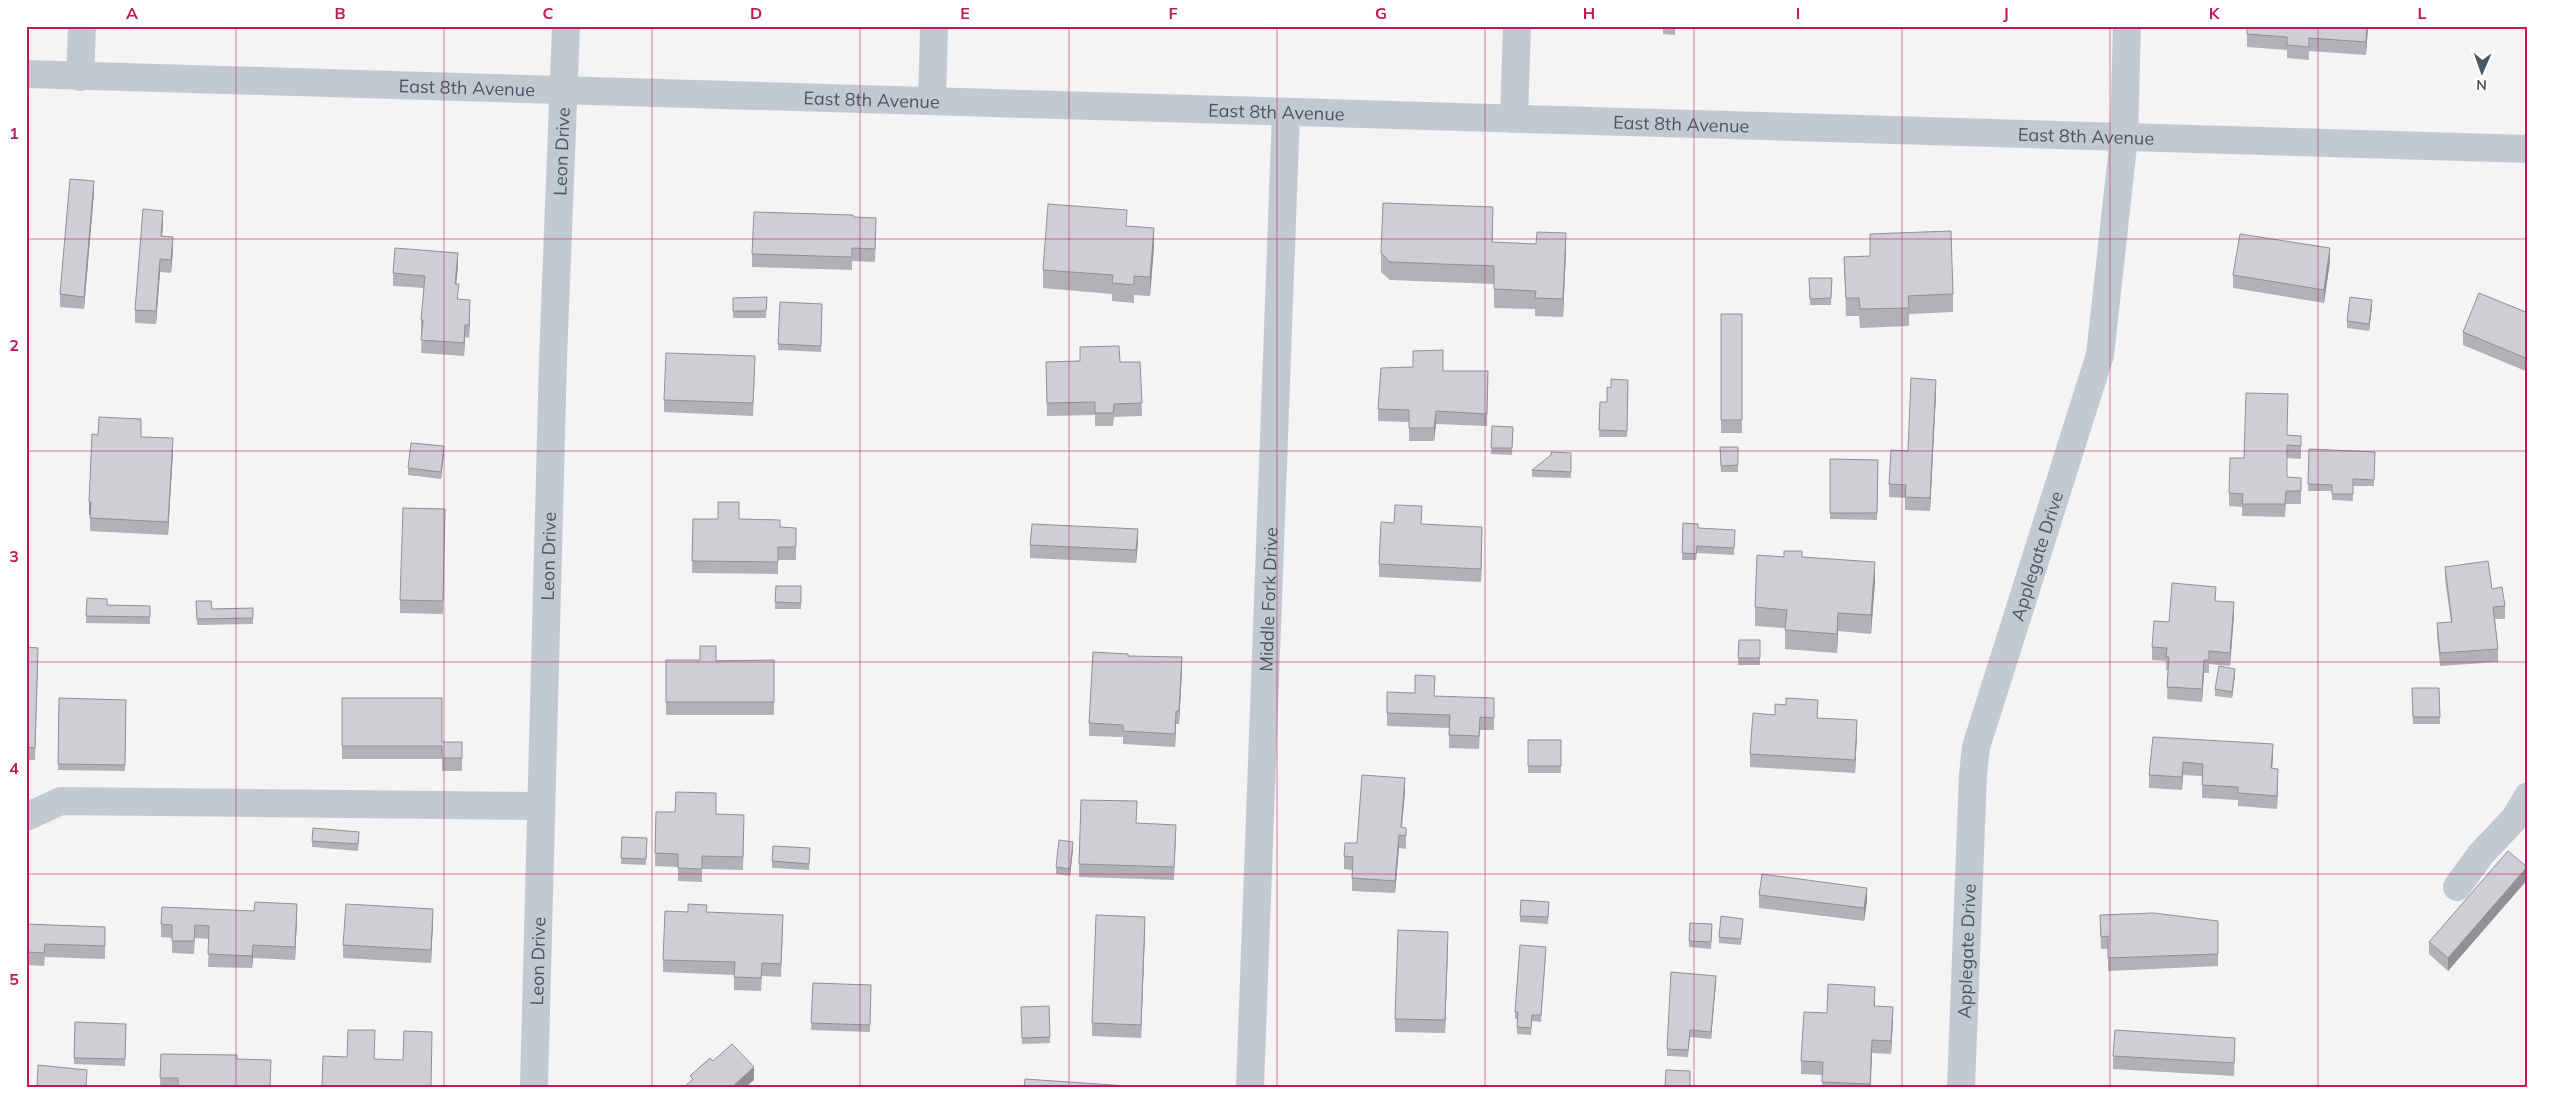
<svg xmlns="http://www.w3.org/2000/svg" width="2554" height="1113" font-family="Mulish,sans-serif">
<style>
.lines{fill:none;stroke-linecap:round;stroke-linejoin:round}
.minor{stroke:#c1cad2;stroke-width:28}
.wall{fill:#b0b2b7}
.shaded-wall{fill:#909195}
.building{fill:#cdcfd5;stroke:#909195}
.grid{fill:none;stroke:#c2185b;stroke-width:1;stroke-opacity:0.55}
.labels{text-anchor:middle;dominant-baseline:central;stroke-width:4.5;stroke-linejoin:round;paint-order:stroke}
.street-label{font-size:18px;fill:#4a5661;stroke:#fff}
.neatline{fill:none;stroke:#c2185b;stroke-width:2}
.grid-label{font-size:16px;text-anchor:middle;font-weight:bold;fill:#c2185b}
</style>
<rect width="100%" height="100%" fill="#f5f3f3"/>
<g class="lines">
<!-- minor -->
<g class="minor">
<path id="s1" d="M26,74L2528,149"/>
<path d="M80,77L82,26"/>
<path d="M932,101L934,26"/>
<path d="M1514,119L1517,26"/>
<path d="M26,817L61,801L541,806"/>
<path d="M2457,887L2481,854L2515,818L2528,796"/>
<path id="s2" d="M534,1087L553,359L566,26"/>
<path id="s3" d="M1250,1087L1286,112"/>
<path id="s4" d="M1961,1087L1973,774L1976,747L2100,355L2124,137L2127,26"/>
</g>
</g>
<!-- wall -->
<path class="wall" d="M1663,26H1675V35L1663,34Z
M2247,26H2368L2366,55L2309,51V60L2287,58V50L2247,47Z
M94,193L84,309L60,307V294Z
M854,217L876,231L875,262L852,261V270L752,267V254Z
M163,224L162,236L173,250L171,273L160,272L156,324L135,323V310Z
M1127,226L1154,247L1150,296L1134,295V303L1112,301V294L1043,288V270Z
M1493,226V243L1566,251L1563,317L1535,316V309L1494,308V284L1390,280L1381,272V253Z
M1870,234L1953,294V312L1909,314V326L1860,328L1859,316H1846L1844,257L1870,256Z
M2330,261L2324,303L2233,288V275Z
M458,266L456,284L458,299L470,313L469,338L465,337L464,356L421,353L422,333H421V320L424,288L393,286V273Z
M1809,278H1832L1831,305H1810Z
M767,297L766,318H733V298Z
M780,302L822,304L821,352L778,350Z
M2372,306L2369,331L2347,328V321Z
M2528,313V372L2463,345V332Z
M1721,314H1742V433H1721Z
M1080,361L1120,362H1140L1142,416L1114,417L1113,426H1095V415L1047,416L1046,362Z
M755,369L753,416L664,412V400Z
M1443,371H1488L1487,426L1436,424L1434,441H1409V422L1378,421V409Z
M1628,380L1627,437H1599L1600,402H1607L1611,388Z
M1936,393L1930,511L1905,510V498L1889,497V484L1908,451Z
M1492,426L1513,427L1512,455L1491,454Z
M98,435L141,437L173,451L168,535L90,531V515H89Z
M2287,435L2301,436V459L2287,458V478H2301V504H2286L2285,517L2242,516V507L2229,506V493L2244,458Z
M1720,447H1738V472H1721Z
M2309,449L2375,452L2374,486H2353V501L2332,500V491H2308Z
M444,453L441,479L408,475V468Z
M1571,453V478L1532,477V470Z
M1830,459L1878,460L1877,520L1830,519Z
M445,509L443,614L400,613V600Z
M693,519H739L780,527L796,528V560H778V574L692,573Z
M1421,524L1482,540L1481,582L1379,577V564Z
M1698,528L1735,530L1734,555L1697,553L1696,560H1682V553Z
M1138,542L1136,563L1030,558V545Z
M1784,557H1802L1875,581L1871,634L1838,631L1837,653L1785,649V628L1755,626V607Z
M2445,567L2492,589L2505,606V619H2495L2498,649V662L2440,666L2437,636V623L2451,622L2445,579Z
M776,586H801V609H775Z
M87,598L107,605L150,606V624L86,623Z
M196,601L212,609L253,608V624L197,625Z
M2216,601L2234,615L2230,666L2209,664V673H2204L2202,702L2167,699L2168,670H2166V661L2152,660V647L2169,622Z
M1739,640H1760V665H1738Z
M26,647L38,660L35,760H26Z
M1128,656L1182,670L1179,724H1176L1175,747L1123,744V737L1089,736V723Z
M666,660H774V715H666Z
M2235,675L2232,698L2215,696V689Z
M2412,688H2439L2440,724H2413Z
M1435,696L1494,711V730H1480L1479,749L1449,748V728L1387,726V713Z
M59,698L126,700L125,771L58,770Z
M342,698L442,742H462V771H442V759H342Z
M1818,718L1857,733L1855,773L1750,767V754Z
M2153,737L2273,757L2272,768L2278,782L2277,809L2238,806V800L2202,798V776L2183,775L2182,790L2149,788V775Z
M1528,740H1561V773H1528Z
M1405,791L1402,827L1406,828V849L1399,848L1395,893L1352,891V870L1344,869V856Z
M656,812L716,814L744,828L743,870L702,869V882L678,881V867L655,866Z
M1136,823L1176,838L1174,880L1079,877V864Z
M622,837L647,838L646,865L621,864Z
M359,839L358,851L312,847V841Z
M810,848L809,870L772,868V861Z
M1073,849L1070,876L1056,874V867Z
M2527,880L2448,971L2429,954V942Z
M1759,895L1867,901L1864,921L1759,908Z
M1549,909L1548,924L1520,922V916Z
M688,912H707L783,928L781,977L762,976L761,991L734,990V975L663,972V960Z
M2100,915L2218,921V966L2108,971V949H2101Z
M297,917L295,960L253,958L252,968L208,967L209,939L195,938L194,954L172,953V938L161,937V924Z
M433,921L431,963L343,958V945Z
M26,924L105,940V959L45,957L44,966L26,965Z
M1743,925L1741,945L1719,943V937Z
M1145,930L1141,1038L1092,1036V1023Z
M1712,930L1711,949L1689,947V941Z
M1448,945L1445,1033L1395,1032V1019Z
M1546,953L1541,1022L1532,1021L1531,1035L1517,1034V1019H1515V1012Z
M1716,982L1711,1039L1690,1037L1688,1057L1667,1056V1049Z
M813,983L871,985L870,1032L811,1030Z
M1875,999V1006L1893,1020L1891,1054L1872,1053L1871,1087H1822L1823,1075L1801,1074V1061L1827,1013Z
M1049,1006L1050,1043L1022,1044L1021,1007Z
M75,1022L126,1024L125,1066L74,1064Z
M2235,1051L2234,1076L2113,1069V1056Z
M161,1054L237,1059L270,1087H160Z"/>
<!-- shaded-wall -->
<path class="shaded-wall" d="M2367,26H2368L2366,55V42Z
M94,181V193L84,309V297Z
M163,211V224L161,249V236Z
M1154,228V247L1150,296V277Z
M1566,233V251L1563,317V299Z
M173,237V250L171,273V260Z
M2330,248V261L2324,303V290Z
M458,253V266L455,297V284Z
M160,259V272L156,324V311Z
M470,300V313L469,338V325Z
M2372,300V306L2369,331V324Z
M465,325V337L464,356V343Z
M1936,380V393L1930,511V498Z
M1436,411V424L1434,441V428Z
M173,438V451L168,535V522Z
M444,446V453L441,479V472Z
M89,502H91V514L89,515Z
M1482,527V540L1481,582V569Z
M1138,529V542L1136,563V550Z
M1875,562V581L1871,634V615Z
M2234,602V615L2230,666V653Z
M1838,613V631L1837,653V634Z
M1182,657V670L1179,724V711Z
M2204,660V673L2202,702V689Z
M2235,669V675L2232,698V692Z
M1176,711V724L1175,747V734Z
M1857,720V733L1855,773V760Z
M2273,744V757L2271,781V768Z
M2183,762V775L2182,790V777Z
M2278,769V782L2277,809V796Z
M1405,778V791L1401,835V827Z
M1399,835V848L1395,893V881Z
M1073,842V849L1070,876V869Z
M2527,867V880L2448,971V958Z
M1867,888V901L1864,921V908Z
M297,904V917L295,960V947Z
M433,909V921L431,963V950Z
M1145,917V930L1141,1038V1025Z
M1448,932V945L1445,1033V1020Z
M253,945V958L252,968V956Z
M1716,976V982L1711,1039V1032Z
M1893,1007V1020L1891,1054V1041Z
M1872,1040V1053L1870,1087V1084Z
M754,1067V1080L746,1087H732Z"/>
<!-- building -->
<path class="building" d="M2247,26H2367L2366,42L2309,38V47L2287,45V37L2247,34Z
M70,179L94,181L84,297L60,294Z
M1383,203L1493,207L1492,242L1536,244L1537,232L1566,233L1563,299L1535,298L1536,291L1494,289V266L1390,262L1381,253Z
M1048,204L1127,210L1126,226L1154,228L1150,277L1134,276V285L1112,283L1113,275L1043,270Z
M143,209L163,211L161,236L173,237L171,260L160,259L156,311L135,310Z
M754,212L853,215L854,217L876,218L875,249L852,248V257L752,254Z
M1951,231L1953,294L1908,296L1909,308L1860,309L1859,298H1846L1844,257L1870,256V234Z
M2240,234L2330,248L2324,290L2233,275Z
M395,248L458,253L455,284H459L457,299L470,300L469,325H465L464,343L421,340L423,320H421L425,276L393,273Z
M1809,278H1832L1831,298L1810,299Z
M2479,293L2528,313V359L2463,332Z
M767,297L766,311H733V298Z
M2350,297L2372,300L2369,324L2347,321Z
M780,302L822,304L821,346L778,344Z
M1721,314H1742V420H1721Z
M1119,346L1120,362H1140L1142,403L1114,404L1113,413H1095V402L1047,403L1046,362L1080,361V347Z
M1443,350V371H1488L1487,414L1436,411L1434,428H1409V410L1378,409L1381,368L1413,367V351Z
M666,353L755,356L753,403L664,400Z
M1911,378L1936,380L1930,498L1905,497L1906,485L1889,484L1891,450L1908,451Z
M1611,379L1628,380L1627,431L1599,430L1600,402H1607V387L1611,388Z
M2246,393L2288,394L2287,435L2301,436V446L2287,445V477L2301,478V491H2286L2285,504H2242L2243,494L2229,493L2230,458H2244Z
M99,417L141,419V437L173,438L168,522L90,518L91,502H89L92,434L98,435Z
M1492,426L1513,427L1512,448H1491Z
M411,443L444,446L441,472L408,468Z
M1720,447H1738V465L1721,466Z
M2309,449L2375,452L2374,480L2353,479V494H2332V485L2308,484Z
M1551,452L1571,453V472L1532,470L1551,455Z
M1830,459L1878,460L1877,513H1830Z
M718,502H739V519L780,520V527L796,528V547H778V562L692,561L693,519H718Z
M1395,505L1422,506L1421,524L1482,527L1481,569L1379,564L1381,522L1394,523Z
M403,508L445,509L443,601L400,600Z
M1683,523L1698,524V528L1735,530L1734,548L1697,546L1696,554L1682,553Z
M1032,524L1138,529L1136,550L1030,545Z
M1784,551H1802V557L1875,562L1871,615L1838,613L1837,634L1785,630L1787,610L1755,607L1757,555L1784,557Z
M2488,561L2492,589L2502,587L2505,606L2493,607L2498,649L2440,653L2437,623L2452,622L2445,567Z
M2172,583L2216,587L2215,601L2234,602L2230,653L2209,651V660H2204L2202,689L2167,687L2169,657H2166L2167,648L2152,647L2154,621L2169,622Z
M776,586H801V603L775,602Z
M87,598L107,599V605L150,606V617L86,616Z
M196,601H211L212,609L253,608V618L197,619Z
M1739,640H1760V658H1738Z
M700,646H716V661L774,660V702H666V660H700Z
M26,647L38,648L35,748L26,747Z
M1093,652L1128,654V656L1182,657L1179,711H1176L1175,734L1123,731V725L1089,723Z
M2219,666L2235,669L2232,692L2215,689Z
M1415,675L1435,676L1434,696L1494,698V718L1480,717L1479,736L1449,735L1450,715L1387,713V692L1415,693Z
M2412,688H2439L2440,717H2413Z
M59,698L126,700L125,765L58,764Z
M342,698H442V742H462V758H442V746H342Z
M1786,698L1818,700L1817,718L1857,720L1855,760L1750,754L1753,713L1775,715V704L1786,705Z
M2153,737L2273,744L2271,768L2278,769L2277,796L2238,793V787L2202,785L2203,764L2183,762L2182,777L2149,775Z
M1528,740H1561V766H1528Z
M1362,775L1405,778L1401,827L1406,828V836L1399,835L1395,881L1352,878L1353,857L1344,856L1345,843H1357Z
M676,792L716,793V814L744,815L743,857L702,856V869L678,868V854L655,853L656,812H675Z
M1081,800L1137,801L1136,823L1176,825L1174,867L1079,864Z
M313,828L359,832L358,844L312,841Z
M622,837L647,838L646,859L621,858Z
M1059,840L1073,842L1070,869L1056,867Z
M773,846L810,848L809,864L772,861Z
M2508,851L2527,867L2448,958L2429,942Z
M1762,874L1867,888L1864,908L1759,895Z
M1521,900L1549,902L1548,917L1520,916Z
M255,902L297,904L295,947L253,945L252,956L208,954L209,926L195,925L194,941H172V925L161,924L162,907L254,911Z
M346,904L433,909L431,950L343,945Z
M688,904L707,905L706,912L783,915L781,964L762,963L761,978L734,977L735,962L663,960L665,911L688,912Z
M2154,913L2218,921V954L2108,958V936L2101,937L2100,915Z
M1096,915L1145,917L1141,1025L1092,1023Z
M1721,916L1743,919L1741,939L1719,937Z
M1690,923L1712,924L1711,942L1689,941Z
M26,924L105,927V946L45,944L44,953L26,952Z
M1398,930L1448,932L1445,1020L1395,1019Z
M1520,945L1546,947L1541,1015H1532L1531,1028L1517,1027L1518,1012H1515Z
M1671,972L1716,976L1711,1032L1690,1030L1688,1050L1667,1049Z
M813,983L871,985L870,1025L811,1023Z
M1828,984L1875,987L1874,1006L1893,1007L1891,1041L1872,1040L1870,1084L1822,1082L1823,1062L1801,1061L1804,1012L1827,1013Z
M1049,1006L1050,1037L1022,1038L1021,1007Z
M75,1022L126,1024L125,1059L74,1058Z
M348,1030H375L374,1059L403,1060L404,1031L432,1032L431,1087H322L323,1056L347,1057Z
M2115,1030L2235,1038L2234,1063L2113,1056Z
M732,1044L754,1067L732,1087H684L693,1079L690,1076L710,1058L713,1061Z
M161,1054L237,1055V1059L271,1060L270,1087H178V1078H160Z
M38,1065L87,1070L86,1087H37Z
M1666,1070L1690,1071V1087H1665Z
M1025,1079L1127,1086V1087H1024Z"/>
<!-- grid -->
<path class="grid" d="M236,26V1087M444,26V1087M652,26V1087M860,26V1087M1069,26V1087M1277,26V1087M1485,26V1087M1694,26V1087M1902,26V1087M2110,26V1087M2318,26V1087M26,239H2528M26,451H2528M26,662H2528M26,874H2528"/>
<g class="labels">
<!-- street labels -->
<g class="street-label">
<text stroke="none"><textPath href="#s1" startOffset="441">East 8th Avenue</textPath></text>
<text stroke="none"><textPath href="#s1" startOffset="846">East 8th Avenue</textPath></text>
<text stroke="none"><textPath href="#s1" startOffset="1251">East 8th Avenue</textPath></text>
<text stroke="none"><textPath href="#s1" startOffset="1656">East 8th Avenue</textPath></text>
<text stroke="none"><textPath href="#s1" startOffset="2061">East 8th Avenue</textPath></text>
<text stroke="none"><textPath href="#s2" startOffset="936">Leon Drive</textPath></text>
<text stroke="none"><textPath href="#s2" startOffset="531">Leon Drive</textPath></text>
<text stroke="none"><textPath href="#s4" startOffset="541">Applegate Drive</textPath></text>
<text stroke="none"><textPath href="#s3" startOffset="488">Middle Fork Drive</textPath></text>
<text stroke="none"><textPath href="#s4" startOffset="136">Applegate Drive</textPath></text>
<text stroke="none"><textPath href="#s2" startOffset="126">Leon Drive</textPath></text>
</g>
</g>
<!-- border -->
<rect width="2554" height="1113" fill="none" stroke="#ffffff" stroke-width="55"/>
<!-- north arrow -->
<g transform="translate(2482 72) rotate(182)" stroke="#ffffff" stroke-width="4" paint-order="stroke">
<path d="M0-4L9 19L0 12L-9 19Z" fill="#4a5661"/>
<text y="-8" font-size="14" font-weight="bold" text-anchor="middle" fill="#4a5661">N</text>
</g>
<rect x="28" y="28" width="2498" height="1058" class="neatline"/>
<g class="grid-label">
<text x="132" y="19">A</text>
<text x="340" y="19">B</text>
<text x="548" y="19">C</text>
<text x="756" y="19">D</text>
<text x="965" y="19">E</text>
<text x="1173" y="19">F</text>
<text x="1381" y="19">G</text>
<text x="1589" y="19">H</text>
<text x="1798" y="19">I</text>
<text x="2006" y="19">J</text>
<text x="2214" y="19">K</text>
<text x="2422" y="19">L</text>
<text x="14" y="139">1</text>
<text x="14" y="351">2</text>
<text x="14" y="562">3</text>
<text x="14" y="774">4</text>
<text x="14" y="985">5</text>
</g>
</svg>
